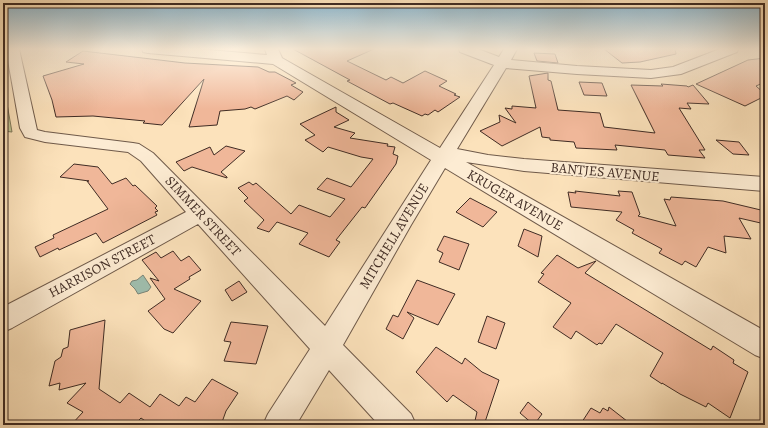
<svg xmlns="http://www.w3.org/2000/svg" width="768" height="428" font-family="Alegreya,serif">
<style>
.green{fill:#bec391;stroke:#7f785a}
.water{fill:#9fbeae;stroke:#798477}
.building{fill:#f0b799;stroke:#402c24}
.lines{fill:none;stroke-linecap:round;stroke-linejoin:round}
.minor-casing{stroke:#6f5a4a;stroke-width:2}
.minor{fill:#fdecd3;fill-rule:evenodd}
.labels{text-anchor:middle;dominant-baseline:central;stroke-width:4;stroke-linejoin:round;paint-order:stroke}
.street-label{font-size:14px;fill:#402c24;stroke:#fdecd3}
</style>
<rect width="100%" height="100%" fill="#fce2bb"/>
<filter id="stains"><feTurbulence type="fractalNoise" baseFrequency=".005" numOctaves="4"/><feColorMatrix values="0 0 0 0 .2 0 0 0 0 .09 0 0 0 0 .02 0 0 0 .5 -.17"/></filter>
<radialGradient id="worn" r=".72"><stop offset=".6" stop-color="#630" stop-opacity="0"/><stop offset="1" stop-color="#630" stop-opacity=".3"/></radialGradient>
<!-- green -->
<path class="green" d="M3,81L12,132L3,131Z"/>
<!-- water -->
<path class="water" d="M143,275L151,287L148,291L138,294L135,289L130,284L132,281L137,280Z"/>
<!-- building -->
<path class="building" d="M293,49H374L347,61L386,80L391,77L403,83L425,71L447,81L439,86L456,94L454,95L460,97L438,112L435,110L428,115L425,114L422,116L393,103L390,104L347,81L350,80Z
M604,49H675L676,54L640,62L622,63Z
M83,51L185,63L258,67L269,72H275L296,83L291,85L303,92L294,100L287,96L255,109L251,107L245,109L220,111L217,125L189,127L204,79L162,125L143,123L145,121L93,116L56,117L52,100L43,76L84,64L66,62Z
M534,53L555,54L558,63L537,61Z
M765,58V82L756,86L765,94V96L745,106L696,84L748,60Z
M548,73V80L551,81L558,110L600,113L604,127L655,133L631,85L663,86L661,84L687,86L688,87L693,85L709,104L687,103L691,109L679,108L705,150H699L705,158L668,155L665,150L615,145L617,150L576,148L574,142L550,140V138L542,137L540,127L502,146L480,131L500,122L499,115L516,123L505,108L512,109V106L536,108L529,76Z
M579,82L602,83L607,96L584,95Z
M336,107V112L349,120L334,127L355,133L350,138L388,144L387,146L395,147L393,154L398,156L396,164L365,208L362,207L336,240L340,242L329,257L299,244L308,233L277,222L269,232L257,228L264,220L244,201L248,198L238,188L249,182L253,185L256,183L291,214L299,205L330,217L345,199L317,189L327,178L351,187L373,159L361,157L328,147L323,152L305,140L315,135L300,124Z
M716,140L739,142L749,155L733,154Z
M226,146L245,151L221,172L227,177V178L192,167L184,171L176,162L210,147L214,155Z
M74,164L98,167L112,184L126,178L133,186L135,185L157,206L155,208L158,211L155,212L157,215L103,243L96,233L59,250L58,248L40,257L35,247L54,238L53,235L108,209L87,181H89L60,177Z
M575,191L620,196L618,191L632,192L640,214L638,216L676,226L664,199L670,200L671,197L723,201L765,211V224L739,218L751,239L724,236L726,253L708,247L696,267L685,261L682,265L659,253L662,249L632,233L634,230L616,220L622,212L571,207L568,192L576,193Z
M470,198L497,212L483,227L456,212Z
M524,229L542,236L538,257L518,246Z
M444,236L469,244L459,270L439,262L443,253L437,250Z
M173,251L181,261L189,256L201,270L189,277L190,279L174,289L201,301L173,333L164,329L148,311L165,299L150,278L159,281L142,260L156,252L161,258Z
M557,255L578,268L596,261L585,273L711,350L713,346L734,360L733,363L748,372L730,418L708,403L706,407L680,394L662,383V384L650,376L663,353L616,324L602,344L599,343L597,345L576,331L571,339L553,327L571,303L538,282L544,274L541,273Z
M417,280L455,294L438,325L407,312L414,318L403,339L386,329L393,315L398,317Z
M239,281L247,292L232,301L225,290Z
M487,316L505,323L496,349L478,342Z
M105,320L99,389L120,403L129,393L150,407L160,394L179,406L186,397L195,402L212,379L238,393L226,411L221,425H176L169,421L166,425H151L141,418L134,425H71L83,412L67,403L86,383L59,390L60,383L49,386L55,361L61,357L63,349L68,347L70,330Z
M231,322L268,326L256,364L224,361L231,342L224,341Z
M436,347L462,364L465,358L482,372L499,380L484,425H474L477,412L453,395L447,402L416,372Z
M528,402L542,414L534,425L520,413Z
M609,407L632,425H580L591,408L600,413L603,408L608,411Z"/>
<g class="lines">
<!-- minor casing -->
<g class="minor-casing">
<path id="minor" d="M6,49H19L37,130L45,132L133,143L139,144L153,153L325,326L431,160L273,64L148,53L143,52L142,49H197L267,55L265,49H278L282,58L440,148L494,65L460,52L459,49H478L499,57L504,49H517L511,60L577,66L651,70L673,67L720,49H738L737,52L681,74L651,78L577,74L506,68L457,149L488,155L524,159L765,177V191L524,171L466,162L765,331V359L755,355L445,168L411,225L343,345L411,414L416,425H379L329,370L296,425H263L268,414L310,349L198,224L12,328L3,332V307L186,212L141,161L128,152L45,142L25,137L20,128Z"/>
</g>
<!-- minor -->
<use href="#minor" class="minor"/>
</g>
<!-- sky -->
<linearGradient id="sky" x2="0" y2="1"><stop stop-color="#8bb8d1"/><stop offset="0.45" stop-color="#fef2e0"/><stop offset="1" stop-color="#fef2e0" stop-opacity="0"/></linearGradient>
<rect width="768" height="109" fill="url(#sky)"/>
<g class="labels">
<!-- street labels -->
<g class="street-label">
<text transform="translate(605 172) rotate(5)">BANTJES AVENUE</text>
<text transform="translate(515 200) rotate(30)">KRUGER AVENUE</text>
<text transform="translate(203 216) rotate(47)">SIMMER STREET</text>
<text transform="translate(394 236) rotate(-59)">MITCHELL AVENUE</text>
<text transform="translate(102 266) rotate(-28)">HARRISON STREET</text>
</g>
</g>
<!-- margin -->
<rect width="768" height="428" fill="none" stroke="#fce2bb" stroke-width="16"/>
<rect x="4" y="4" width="760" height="420" fill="none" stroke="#402c24" stroke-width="2"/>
<rect x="8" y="8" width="752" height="412" fill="none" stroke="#402c24"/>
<rect width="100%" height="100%" filter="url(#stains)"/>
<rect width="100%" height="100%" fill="url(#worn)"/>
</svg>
